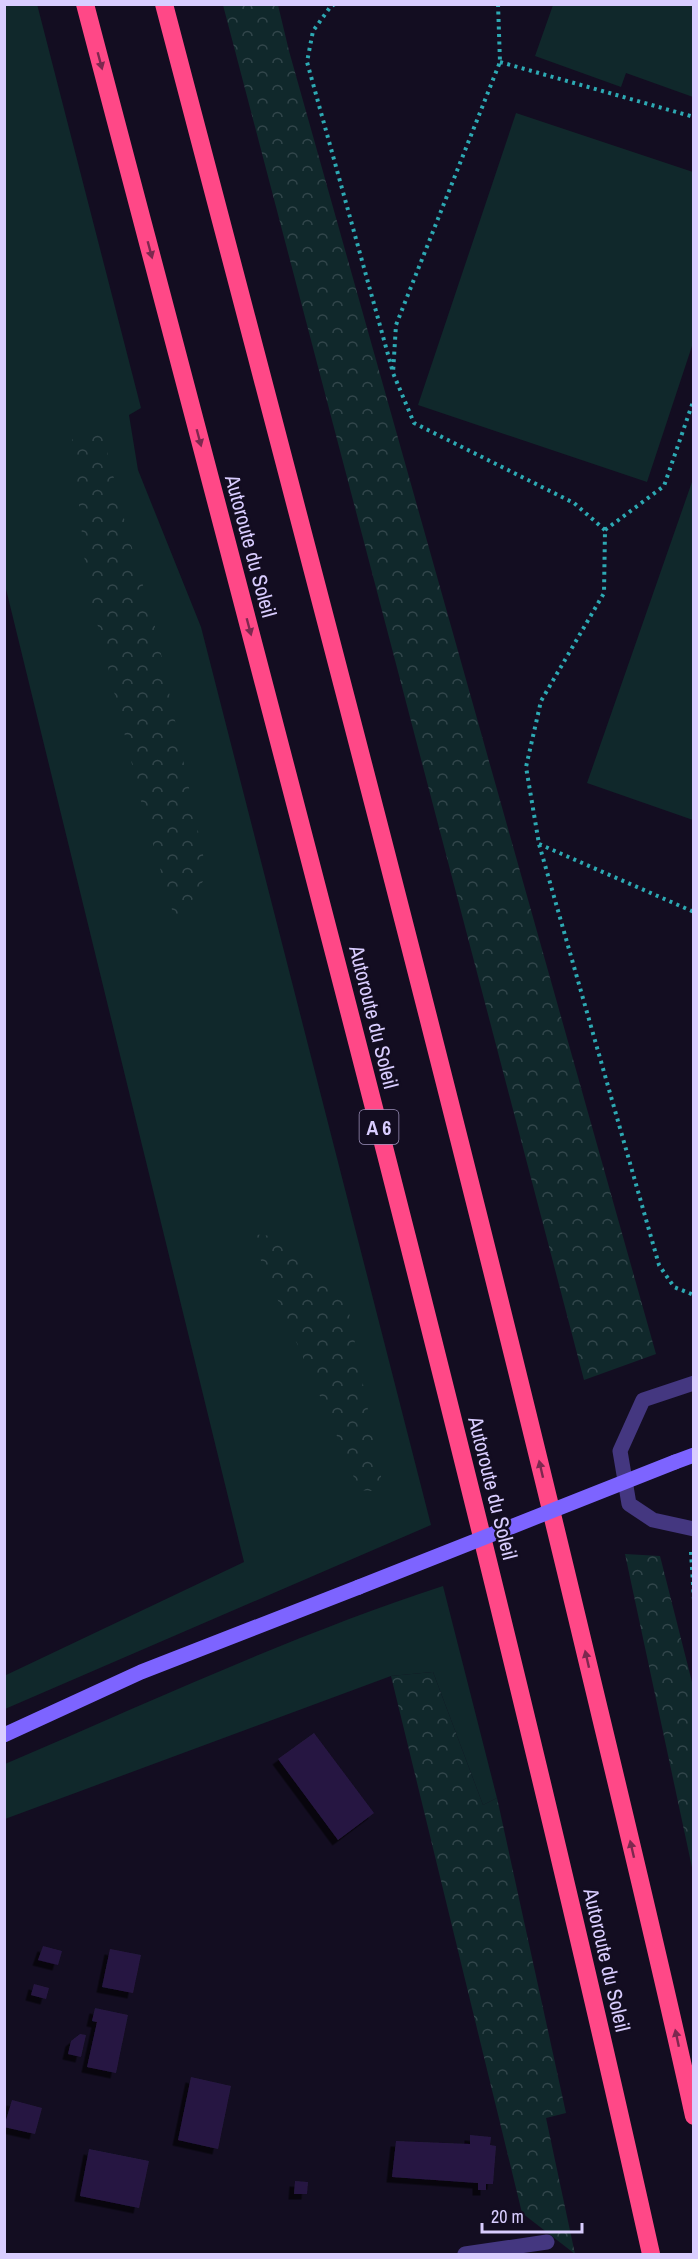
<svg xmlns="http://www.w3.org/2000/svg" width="698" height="2259" font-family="'Archivo Narrow',sans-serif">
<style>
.grass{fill:#10282b}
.forest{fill:url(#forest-crowns)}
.building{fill:#271942;filter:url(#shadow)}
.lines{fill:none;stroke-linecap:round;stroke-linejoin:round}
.path{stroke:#2da9b3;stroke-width:4;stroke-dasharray:3 4.5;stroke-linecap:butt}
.street{stroke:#443780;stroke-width:15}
.secondary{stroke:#7d64ff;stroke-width:15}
.highway{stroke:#ff4887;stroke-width:18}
.secondary-bridge{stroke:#7d64ff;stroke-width:15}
.oneway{fill:#7d284f}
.labels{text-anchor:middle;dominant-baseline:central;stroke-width:5;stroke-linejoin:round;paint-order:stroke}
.shield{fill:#130d21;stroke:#9e93bc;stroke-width:1.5}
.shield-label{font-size:20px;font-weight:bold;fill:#d9cdff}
.street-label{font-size:21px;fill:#d9cdff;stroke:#130d21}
</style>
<defs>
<pattern id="forest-crowns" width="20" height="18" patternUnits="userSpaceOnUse" patternTransform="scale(1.5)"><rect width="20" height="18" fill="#10282b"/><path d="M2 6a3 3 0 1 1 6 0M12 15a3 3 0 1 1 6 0" fill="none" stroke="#32464b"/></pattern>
<filter id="shadow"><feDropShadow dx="-5.5" dy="5.5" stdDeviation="0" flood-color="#0009"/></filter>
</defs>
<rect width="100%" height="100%" fill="#130d21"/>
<!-- grass -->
<path class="grass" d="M37,4L141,408L129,415L138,470L201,627L431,1525L5,1709L4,1676L244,1562L5,585V5Z
M553,5H693V97L626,73L621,87L535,56Z
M516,113L693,172V343L647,482L418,405Z
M693,479V820L587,783Z
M443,1586L497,1798L483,1805L433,1672L391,1676L5,1819V1764C150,1702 293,1635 443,1586Z"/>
<!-- forest -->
<path class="forest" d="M223,5H278L289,51L656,1354L584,1380Z
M102,431L128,534L156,630L207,874L177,927L144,813L87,582L72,439Z
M250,1234L283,1237L348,1307L384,1492L359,1490C325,1403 285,1320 250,1234Z
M625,1554L660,1556L693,1686V1872Z
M433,1672L483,1805L497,1798L566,2113L546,2118L575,2254L522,2213L391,1676Z"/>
<!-- building -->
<path class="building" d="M314,1733L374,1813L338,1840L278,1759Z
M43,1946L62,1951L58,1965L38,1960Z
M110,1949L141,1955L133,1993L102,1987Z
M34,1984L49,1988L46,1999L31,1995Z
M95,2008L128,2015L116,2073L87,2067L97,2022L92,2021Z
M80,2034L86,2035L81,2057L68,2054L71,2041Z
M191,2077L231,2086L218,2149L178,2140Z
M12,2100L42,2108L35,2134L4,2127Z
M470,2135L491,2137L490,2145L496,2146L493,2184H486V2190H478V2183L392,2177L396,2141L470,2144Z
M89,2149L149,2161L139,2208L80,2196Z
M295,2181L308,2182L307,2194H294Z"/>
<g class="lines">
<!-- path -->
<path class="path" d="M335,4L331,6L313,31L307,62L392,369
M498,4L500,62L396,325L393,373L414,423L574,503L605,530L604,593L541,701L526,767L539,844L659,1265L674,1287L694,1295
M500,62L694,117
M605,530L664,486L694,399
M539,844L694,912
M691,1552L694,1600"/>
<!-- street -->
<path class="street" d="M694,1383L643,1400L620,1451L629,1504L653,1520L694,1529
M465,2254L547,2242"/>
<!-- secondary -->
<path class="secondary" d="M675,1462L694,1455
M4,1735L141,1672L359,1587"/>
<!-- highway -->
<path class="highway" d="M85,4C282,752 483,1500 651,2254
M164,4C306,544 449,1083 579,1626C618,1789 658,1952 694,2116"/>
<!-- secondary-bridge -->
<path class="secondary-bridge" d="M359,1587L675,1462"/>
</g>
<!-- one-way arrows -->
<defs><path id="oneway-solid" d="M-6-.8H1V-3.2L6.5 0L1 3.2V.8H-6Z" transform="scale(1.5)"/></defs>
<g class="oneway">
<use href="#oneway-solid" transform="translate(100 61) rotate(75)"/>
<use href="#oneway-solid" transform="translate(150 250) rotate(75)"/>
<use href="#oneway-solid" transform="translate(199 438) rotate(75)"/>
<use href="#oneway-solid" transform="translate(249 627) rotate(75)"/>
<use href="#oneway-solid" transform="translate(541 1469) rotate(-103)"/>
<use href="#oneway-solid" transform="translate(587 1659) rotate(-103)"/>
<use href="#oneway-solid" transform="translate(632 1849) rotate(-103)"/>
<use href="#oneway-solid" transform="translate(677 2038) rotate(-102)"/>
</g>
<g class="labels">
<!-- shield labels -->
<rect class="shield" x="359.5" y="1110" width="39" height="34" rx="4.5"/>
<g class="shield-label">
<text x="379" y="1127">A 6</text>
</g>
<!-- street labels -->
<g class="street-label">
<text transform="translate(251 546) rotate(75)">Autoroute du Soleil</text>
<text transform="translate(374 1017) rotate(76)">Autoroute du Soleil</text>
<text transform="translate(493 1488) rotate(76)">Autoroute du Soleil</text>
<text transform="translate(607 1960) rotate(77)">Autoroute du Soleil</text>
</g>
</g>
<!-- border -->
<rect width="698" height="2259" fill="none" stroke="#d9cdff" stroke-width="12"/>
<!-- scale -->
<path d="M482 2223v9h100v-9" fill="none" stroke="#d9cdff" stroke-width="3"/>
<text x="491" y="2223" font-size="18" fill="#d9cdff" stroke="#130d21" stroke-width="4.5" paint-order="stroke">20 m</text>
</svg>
